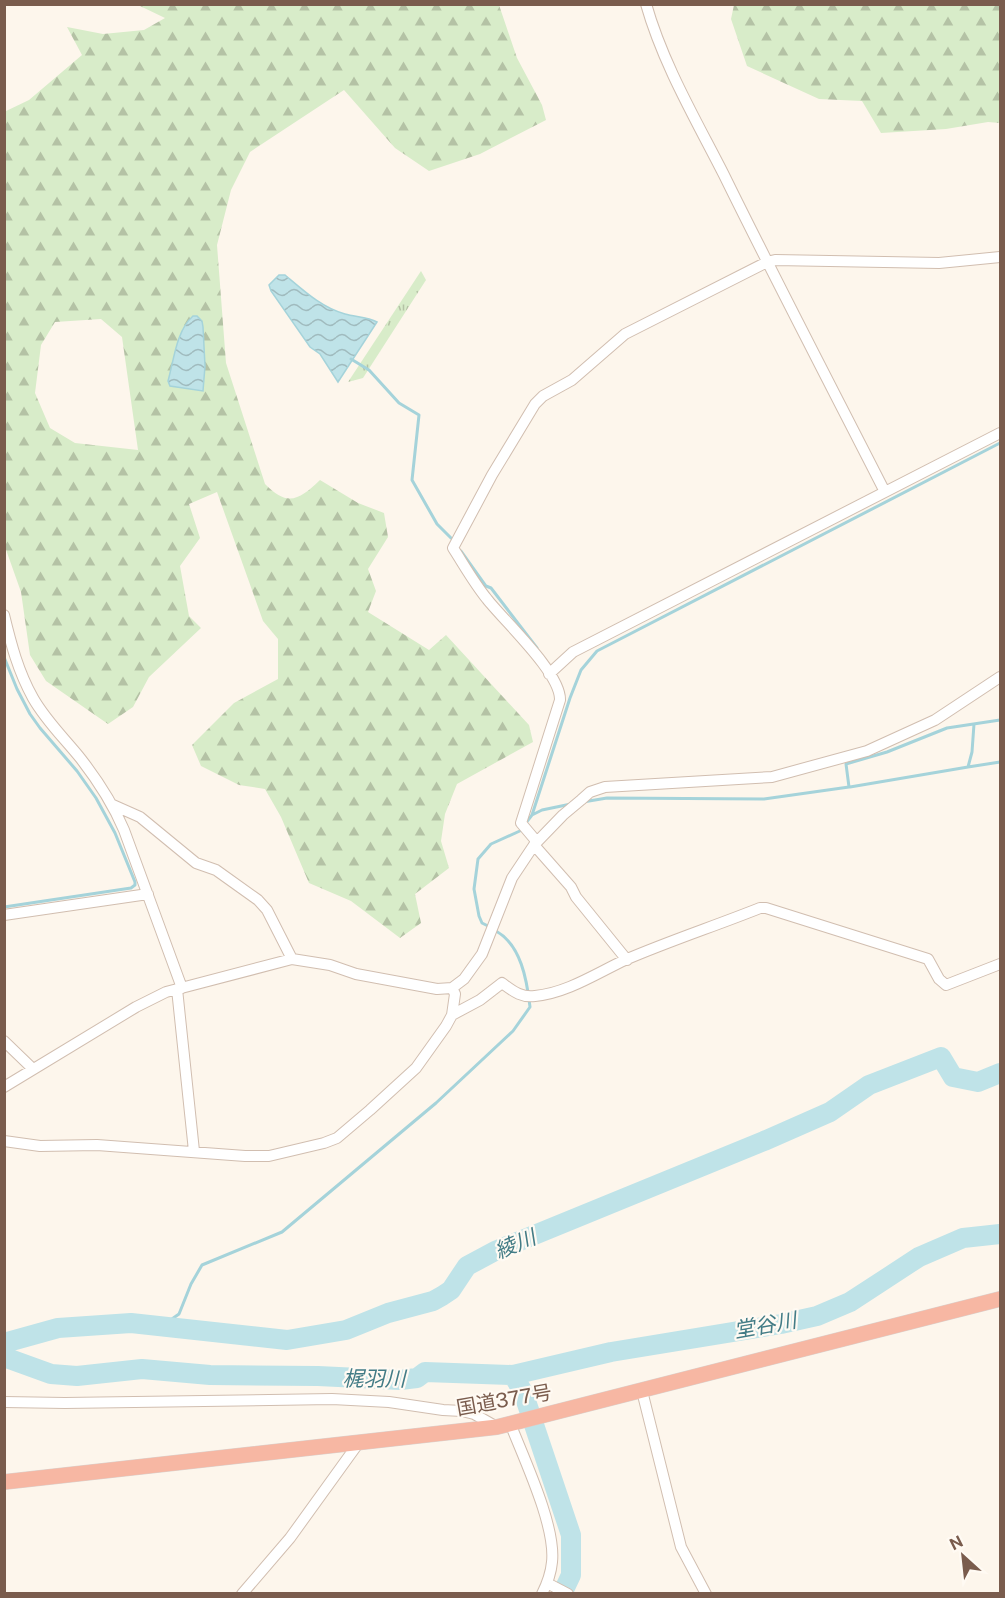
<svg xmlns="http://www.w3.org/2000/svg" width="1005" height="1598" font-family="'Public Sans','Noto Sans JP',sans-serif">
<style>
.grass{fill:url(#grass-tufts)}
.forest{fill:url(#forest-firs);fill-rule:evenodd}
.water{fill:url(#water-waves);stroke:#a5d3da;stroke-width:1.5}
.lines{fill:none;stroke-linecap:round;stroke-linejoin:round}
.stream{stroke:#a5d3da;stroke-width:3}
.river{stroke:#bfe3e8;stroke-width:20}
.minor-casing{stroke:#d1beb0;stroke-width:12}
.highway-casing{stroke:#dad1cd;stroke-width:16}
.minor{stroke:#fff;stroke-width:10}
.highway{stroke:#f7b7a3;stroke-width:15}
.labels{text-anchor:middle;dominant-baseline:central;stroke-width:4.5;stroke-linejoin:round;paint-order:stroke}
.street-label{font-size:20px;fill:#7a5c4d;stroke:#fffaf3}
.water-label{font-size:21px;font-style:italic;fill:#437c86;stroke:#fffaf3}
</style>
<defs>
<pattern id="grass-tufts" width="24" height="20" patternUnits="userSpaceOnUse" patternTransform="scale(1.5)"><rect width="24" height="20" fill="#d8ecc9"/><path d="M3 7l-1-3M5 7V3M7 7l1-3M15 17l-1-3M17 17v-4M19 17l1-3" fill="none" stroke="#b4c2a5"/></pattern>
<pattern id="forest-firs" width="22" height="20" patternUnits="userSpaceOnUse" patternTransform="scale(1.5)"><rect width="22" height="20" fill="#d8ecc9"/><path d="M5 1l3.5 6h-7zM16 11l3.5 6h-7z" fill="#b4c2a5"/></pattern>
<pattern id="water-waves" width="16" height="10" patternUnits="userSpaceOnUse" patternTransform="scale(1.5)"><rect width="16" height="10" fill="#bfe3e8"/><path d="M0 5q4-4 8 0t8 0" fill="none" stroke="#a0bbbe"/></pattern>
</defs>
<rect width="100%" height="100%" fill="#fdf6ec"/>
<!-- grass -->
<path class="grass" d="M421,271L426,280L363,378L348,382Z"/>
<!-- forest -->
<path class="forest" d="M138,5H499L517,58L542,105L546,120L480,154L429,171L395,148L344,90L250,152L231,190L217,245L226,363L265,484C288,508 300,499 320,480L358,503L384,513L388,537L368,569L376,591L368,612L429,650L446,635L529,725L533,742L457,784L445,814L441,841L449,868L415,894L421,923L400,938L351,901L309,883L281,817L265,789L239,785L201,766L192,745L234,703L278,679V639L263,621L217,492L189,504L200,538L180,566L189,616L201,628L149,677L133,707L108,724L46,681L30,655L21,592L4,544V112L29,100L82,55L67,27L103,34L144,30L165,18ZM101,319L122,337L138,450L75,443L50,428L35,393L41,345L55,322Z
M734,5H1000V123L988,122L946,129L881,133L862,101L819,99L747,66L731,19Z"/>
<!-- water -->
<path class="water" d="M279,275H285C303,290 322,308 345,314C356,317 368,317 377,322L338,382L320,354L310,347L271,291L269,285Z
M193,316H197L202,321L203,327L205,366L203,391L170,386L168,381C174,360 176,331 193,316Z"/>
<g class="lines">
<!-- stream -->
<path class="stream" d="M351,359L369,370L399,403L419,415L412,480L437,524L451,538
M461,551L486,586L491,588L537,648
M4,657L17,689L30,714L40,728L77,771L96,798L115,833L135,882V885L131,888L4,907
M968,767L1000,762
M850,787L968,767L972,752L974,724
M583,802L607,798L764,799L849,787L846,764L887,752L947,728L1000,720
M532,815L542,810L571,804
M525,824L532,815L570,698L581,670L597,651L1000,443
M490,927L482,923L479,916L474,889L478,859L491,844L522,830
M162,1326L179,1314L191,1284L202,1265L282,1232L436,1103L513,1031L530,1007C527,980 521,945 496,931"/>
<!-- river -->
<path class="river" d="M4,1343L58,1328L131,1323L287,1340L346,1330L388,1313L433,1301L442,1296L451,1290L467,1266L495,1251L764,1141L830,1112L869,1085L941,1057L953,1077L978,1082L1000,1073
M4,1357L51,1374L77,1376L142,1369L210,1375L318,1376L400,1380L417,1378L425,1372L513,1375L611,1352L781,1324L817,1316L850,1302L919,1257L963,1238L1000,1234
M513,1375L523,1392L571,1535V1575L562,1594"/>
<!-- minor casing -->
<g class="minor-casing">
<path id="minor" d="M646,4C663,64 696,120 724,175C776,281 831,386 885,492
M4,615C11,644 18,671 33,698C46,721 65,739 81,759C98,781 113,804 124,830L182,988
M549,674L573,652L1000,433
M113,805L140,817L196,863L216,870L258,900L267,910L292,959
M537,842L521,823L560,700C561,673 504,621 487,599C474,583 464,565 453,548L492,475L535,404L543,396L572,380L625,334L767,262L775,260L939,263L1000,257
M534,845L571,887L576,897L627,960
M4,915L148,894
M177,989L194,1151
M452,1015L480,1000L502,983C513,991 521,998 535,996C567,993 597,973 625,960C669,941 715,926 760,908H766L928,959L939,979L946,985L1000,964
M4,1041L33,1069
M4,1087L136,1007L166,992L292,959L330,965L356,974L437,989L452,988L464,979L482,954L512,878L534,845L563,815L581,800L590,792L605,787L772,777L867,751L935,720L1000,677
M4,1141L40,1146L97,1145L245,1156H269L324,1143L337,1138L370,1110L416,1068L446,1026L452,1015L455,994L452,988
M642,1391L681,1547L706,1594
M4,1402L65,1403L332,1399L389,1402L443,1410L462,1411L474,1414L497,1427
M510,1423C524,1459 556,1526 552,1562C551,1573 547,1584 542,1594
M547,1583L568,1594
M242,1594L290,1538L360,1441"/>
</g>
<!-- highway casing -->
<g class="highway-casing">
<path id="highway" d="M4,1482L497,1427L1000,1299"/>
</g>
<!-- minor -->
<use href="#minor" class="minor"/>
<!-- highway -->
<use href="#highway" class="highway"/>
</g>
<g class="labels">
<!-- street labels -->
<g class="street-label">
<text transform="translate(504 1400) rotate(-10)">国道377号</text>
</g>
<!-- water labels -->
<g class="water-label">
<text transform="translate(515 1244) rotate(-23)">綾川</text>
<text transform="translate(765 1325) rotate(-10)">堂谷川</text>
<text x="374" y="1378">梶羽川</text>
</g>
</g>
<!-- border -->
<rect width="1005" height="1598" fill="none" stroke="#7a5c4d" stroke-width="12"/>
<!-- north arrow -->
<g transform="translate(963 1556) rotate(333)" stroke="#fffaf3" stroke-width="4.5" paint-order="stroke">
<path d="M0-4.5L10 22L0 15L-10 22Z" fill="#7a5c4d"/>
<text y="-9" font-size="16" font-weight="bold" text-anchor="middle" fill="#7a5c4d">N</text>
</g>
</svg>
